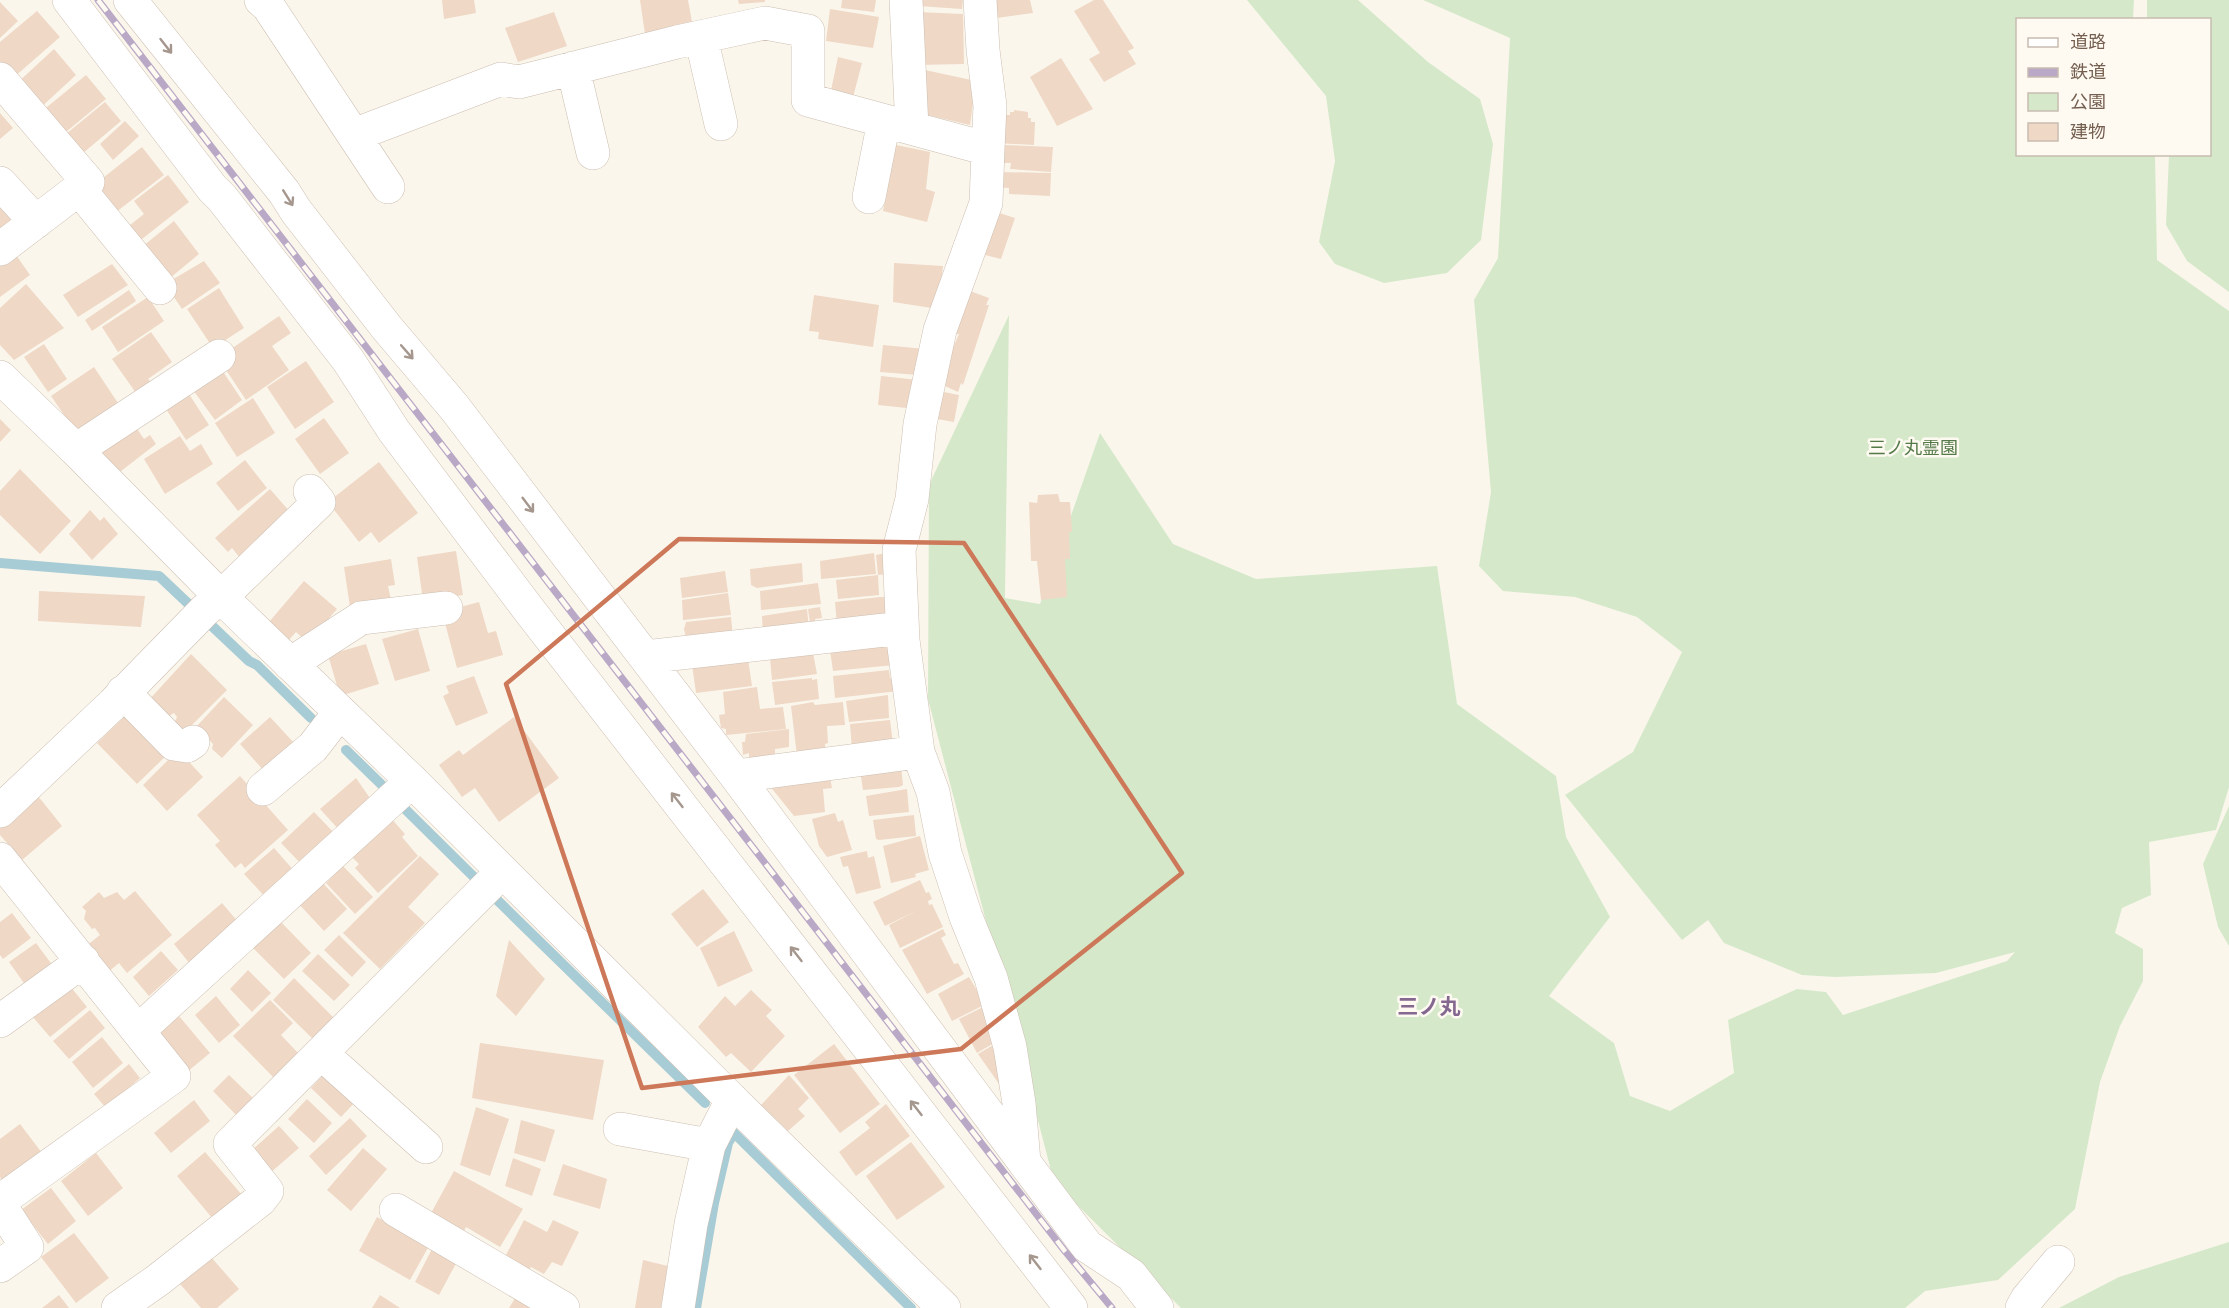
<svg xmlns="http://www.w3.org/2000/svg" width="2229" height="1308" font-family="'DM Sans','Noto Sans JP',sans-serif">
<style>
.green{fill:#d5e9ca}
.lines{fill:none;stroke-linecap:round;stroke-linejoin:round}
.stream{stroke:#a8ccd5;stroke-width:10}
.building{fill:#efd8c5}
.minor-casing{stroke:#cdbfb2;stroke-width:34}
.tertiary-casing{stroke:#cdbfb2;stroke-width:34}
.minor{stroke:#fff;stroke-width:33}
.tertiary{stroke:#fff;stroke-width:33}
.rail-casing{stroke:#baa9c6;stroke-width:7}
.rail{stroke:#fefaf2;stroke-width:4.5;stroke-dasharray:14;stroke-linecap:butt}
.oneway{stroke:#a5978d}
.marked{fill:none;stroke:#cc7859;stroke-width:4.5;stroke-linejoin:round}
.labels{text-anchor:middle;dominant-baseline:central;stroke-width:5;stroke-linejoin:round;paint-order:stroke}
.park-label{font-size:18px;fill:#547a48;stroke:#fefaf2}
.quarter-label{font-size:21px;font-weight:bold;fill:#856890;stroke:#fefaf2}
</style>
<rect width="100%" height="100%" fill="#fbf6ec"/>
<!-- green -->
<path class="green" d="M1247,0H1358L1428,62L1480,99L1493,144L1481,240L1447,273L1384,283L1335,264L1319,242L1335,161L1326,96Z
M1423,0H2134L2133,19L2018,20V154L2155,155L2157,260L2229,311V787L2216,830L2149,842L2151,895L2122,908L2115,933L2143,949V981L2120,1026L2100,1082L2075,1209L1998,1280L1925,1291L1905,1308H1181L1054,1182L928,699L929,485L1009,315L1005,598L1040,604L1100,433L1173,544L1256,579L1437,566L1457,704L1556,776L1566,837L1610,917L1549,996L1614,1043L1630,1096L1670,1111L1734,1073L1728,1020L1797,989L1826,992L1843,1015L2007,961L2015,952L1936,973L1835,977L1802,975L1724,943L1708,920L1682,940L1565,795L1633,752L1682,652L1637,617L1575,597L1503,591L1479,566L1491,492L1474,300L1498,258L1510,38Z
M2147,0H2229V292L2187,261L2166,225L2169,155L2210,154V20L2147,19Z
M2229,806V946L2218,927L2203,864Z
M2229,1242V1308H2059L2119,1277Z"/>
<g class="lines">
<!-- stream -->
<path class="stream" d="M0,563L159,576L249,661L257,665L311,718
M346,750L385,788
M403,807L477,880
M493,896L705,1103
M696,1308L714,1203L728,1143L734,1133L911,1308"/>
</g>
<!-- building -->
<path class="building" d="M442,0H474L476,13L444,19Z
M640,0H688L692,22L645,34Z
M738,0H765V2L739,4Z
M842,0H876L874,12L841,8Z
M918,0H963L962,9L918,6Z
M994,0H1030L1033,13L997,18Z
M1094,0H1103L1134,48L1128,51L1136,64L1104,82L1089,59L1100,53L1074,11Z
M0,2L18,21L0,38Z
M830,9L879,17L873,48L826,41Z
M37,11L60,37L13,78L0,63V42Z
M554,12L567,46L518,62L505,28Z
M917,12L963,14L964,64L917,65Z
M54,49L76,75L38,110L15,85Z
M838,57L862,63L852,101L830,95Z
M1061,58L1093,109L1057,126L1030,77Z
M925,70L976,81L970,125L919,113Z
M86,75L106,99L61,136L41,112Z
M105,102L121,121L82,154L66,134Z
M1014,110L1028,112V118H1031V122H1035L1034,145L997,143L1005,115H1010V112H1014Z
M0,113L13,128L0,139Z
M125,121L139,136L113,160L100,144Z
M896,145L930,152L926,189L935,192L927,222L883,211Z
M1003,145L1053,147L1051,172L1010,169L1011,163H1003Z
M142,147L164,175L111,216L89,189Z
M996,172L1051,173L1050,196L1009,194V188L997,187Z
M168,175L189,202L137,243L125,229L144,214L134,201Z
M0,197L18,214L0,232Z
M993,211L1015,218L1001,259L981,254Z
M174,221L199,254L164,283L138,250Z
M14,252L30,275L0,297V263Z
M204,261L220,283L182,309L165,284Z
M894,263L943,266L938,309L893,302Z
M112,264L128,285L78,317L63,295Z
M26,284L64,328L14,360L0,345V308Z
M219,288L244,328L213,348L187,309Z
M129,290L136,301L92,331L85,320Z
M970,291L989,298L986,305H989L963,385L961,383L958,392L945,386L950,355L959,334H953Z
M814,295L879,305L873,347L818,339L819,332L809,331Z
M148,297L164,321L118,352L102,327Z
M279,316L291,333L272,346L289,370L246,400L218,358Z
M151,332L172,362L148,379L151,382L136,393L112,359Z
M44,344L67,379L48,392L24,357Z
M883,345L925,349L918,375L880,372Z
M306,361L334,402L295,429L267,387Z
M94,367L118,403L76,432L51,396Z
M222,370L242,400L215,420L193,390Z
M881,376L919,380L916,409L878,405Z
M944,392L959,395L954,422L937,419Z
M189,394L209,425L186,440L166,409Z
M253,398L275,433L237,457L215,423Z
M324,418L349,453L320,474L295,439Z
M0,419L11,430L0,442Z
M131,420L144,439L150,435L156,444L116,475L96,446Z
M180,436L190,451L201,444L213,464L165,494L144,459Z
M245,460L267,488L238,511L216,483Z
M379,462L418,513L379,543L371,532L359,542L328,502Z
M20,469L71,521L40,554L0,515V491Z
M270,489L291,513L240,558L232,548L228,552L215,538Z
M1058,494L1060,502H1070L1072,531L1069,533L1070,559H1065L1067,597L1041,600L1037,561H1031L1029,502L1037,503L1038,495Z
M90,510L100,521L104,517L118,534L92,560L69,534Z
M456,551L463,595L423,601L417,557Z
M874,553L876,574L821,579L820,561Z
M886,553L888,574L878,575L876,555Z
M391,559L395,585L388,586L391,600L350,607L344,567Z
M802,563L803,582L757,588L751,585L750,569Z
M725,571L728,592L682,598L680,578Z
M878,575L879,595L838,599L836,580Z
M304,581L337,609L308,643L296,632L289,640L269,622Z
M818,583L821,604L761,610L760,591Z
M39,591L145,596L141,627L38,621Z
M728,593L731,615L683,620L682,600Z
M880,597H887L889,618L837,625L835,602Z
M479,602L488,633L496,631L503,655L457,668L442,612Z
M820,607L822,618L815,619L816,628L811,630L808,609Z
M807,609L809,629L763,634L762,616Z
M731,617L733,637L687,643L684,629L686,622Z
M418,629L430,671L395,681L382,639Z
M891,643L894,665L833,671L830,650Z
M366,644L379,684L340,696L328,655Z
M813,653L817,674L772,680L770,658Z
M191,654L227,690L183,734L173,726L177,717L174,713L166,718L148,701Z
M748,659L752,686L696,693L692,665Z
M889,670L890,678L896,677L899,691L835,698L833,676Z
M474,676L488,713L456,726L443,696L449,693L446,686Z
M812,678V680L817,679L819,699L775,705L772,682Z
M757,687L760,709L783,707L786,729L726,735V729L721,728L719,715L725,714L723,692Z
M888,695L889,718L849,722L846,701Z
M224,697L253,725L222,758L212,749L213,744L196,727Z
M813,702L815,705L843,702L845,725L827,726L828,743L825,744L826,752L797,756L791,706Z
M130,711L171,751L137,784L97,743Z
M270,717L295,744L265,772L240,744Z
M514,717L559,778L499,822L475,788L462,797L439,765L459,750L463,755Z
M890,720L893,744L852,749L850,724Z
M789,729V747L775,749V758L749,762V753L743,755L742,742H745L746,734Z
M178,750L203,777L167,811L143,785Z
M901,766L903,785L899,787L863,790L860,770Z
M829,773L832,788L823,789L825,812L794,816L765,780Z
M240,776L288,830L245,868L241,863L235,868L215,845L220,841L197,815Z
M356,778L372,801L341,832L320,809Z
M907,789L909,812L869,816L866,796Z
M38,796L62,826L22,860L0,835V828Z
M314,812L338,837L305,868L281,843Z
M835,813L838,822L843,820L852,850L827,857L819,846L812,819Z
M914,815L916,836L879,840L876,839L873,820Z
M389,816L405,834L402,837L418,856L378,893L355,868L359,864L348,853Z
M920,836L929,870L915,874L916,877L891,883L883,846Z
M274,848L296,873L267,899L244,874Z
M867,851L868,858L874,856L881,888L856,894L848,866L843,867L840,857Z
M420,856L439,874L408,907L425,923L380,969L343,933Z
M343,866L373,897L355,914L326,883Z
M320,880L347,909L324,931L297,902Z
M920,880L926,893L929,892L932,899L928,901L929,905L932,904L943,927L900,948L889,925L918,910L885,926L873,902Z
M703,889L729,922L697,947L671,914Z
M135,891L172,935L127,973L119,963L107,973L85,947L100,935L95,928L92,929L84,919L86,911L82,907L99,892L104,898L117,892L124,900Z
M222,903L239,923L190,964L174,944Z
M12,913L31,938L3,959L0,955V922Z
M280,921L311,953L284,979L253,948Z
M943,929L946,935L941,938L954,964L958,963L964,974L927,994L902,950Z
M734,931L753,971L718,987L700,948Z
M339,935L366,962L352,977L324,950Z
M509,940L545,979L516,1016L496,996Z
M36,943L53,966L26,986L9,962Z
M161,951L178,970L149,996L133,977Z
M318,954L350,985L334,1001L302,971Z
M248,970L271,993L252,1012L230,989Z
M969,977L984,1002L981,1004L982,1006L952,1021L938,994Z
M294,978L334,1018L313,1039L273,1000Z
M70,986L87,1007L50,1037L32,1016Z
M751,990L772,1010L766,1016L785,1036L751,1072L731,1053L726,1057L698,1027L725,996L735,1006Z
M216,996L240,1025L219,1043L195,1015Z
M270,1000L293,1023L281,1035L299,1054L274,1078L233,1036Z
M989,1004L999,1040L977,1053L959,1019Z
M90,1010L105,1028L69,1059L53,1041Z
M179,1016L210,1053L187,1072L157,1035Z
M102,1037L123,1063L93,1088L72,1062Z
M1000,1041L1004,1091L978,1054Z
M480,1043L604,1060L593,1120L472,1098Z
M834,1044L880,1104L840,1133L794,1075Z
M129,1064L140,1078L106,1108L94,1094Z
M327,1071L357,1100L341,1117L311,1088Z
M229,1075L256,1101L238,1117L213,1091Z
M789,1075L809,1098L798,1109L805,1116L788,1131L761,1105Z
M307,1099L332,1123L314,1143L288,1119Z
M194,1100L210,1121L171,1153L154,1133Z
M886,1104L910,1136L856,1176L839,1152L870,1128L865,1122Z
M476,1107L509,1119L490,1176L460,1165Z
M350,1118L367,1136L326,1175L309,1156Z
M521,1120L555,1130L545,1162L514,1153Z
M20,1124L42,1153L3,1182L0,1177V1139Z
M279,1126L299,1148L270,1173L251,1151Z
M911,1142L945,1187L897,1220L866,1176Z
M363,1148L387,1169L351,1211L327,1190Z
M205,1152L242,1195L213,1219L177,1176Z
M96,1153L123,1188L88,1216L61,1181Z
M513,1158L541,1169L532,1196L505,1186Z
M563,1164L607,1179L600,1209L553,1195Z
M454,1171L523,1209L500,1247L466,1227L462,1235L430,1215Z
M51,1188L76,1221L48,1244L21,1210Z
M377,1217L429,1246L410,1280L359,1251Z
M524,1220L547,1232L553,1220L579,1232L562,1266L552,1262L544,1274L531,1267L527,1273L504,1259Z
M74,1233L109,1278L76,1303L41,1257Z
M434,1245L459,1258L439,1295L415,1282Z
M211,1257L239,1289L217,1308H201L180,1284Z
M643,1260L668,1266L661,1308H635Z
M59,1295L69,1308H42Z
M380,1295L400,1308H372Z
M517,1295L539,1308H509Z"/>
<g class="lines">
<!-- minor casing -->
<g class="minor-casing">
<path id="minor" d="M69,0L212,188L222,198L348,360L394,431L529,610L1071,1308
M130,0L284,192L296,211L387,328L454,407L736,776L1024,1162
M261,0L268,6L388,187
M906,0L912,128
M980,0L983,50L990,106L988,149
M701,37L721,124
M573,68L593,153
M0,79L88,182L0,249
M354,135L501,79L519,82L677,42L765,23L808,31V100L988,149L986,203L940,330L920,424L912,499L899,550L903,640L918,752L933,792L945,853L966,917L991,978L1010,1047L1019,1103L1024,1162L1087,1246L1131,1275L1157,1308
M0,183L36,222
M79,189L160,288
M869,197L884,121
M76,450L219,356
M645,657L902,628
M290,664L361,618L446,608
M123,692L174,744L187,746L193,742
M736,776L918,752
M263,789L313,747L340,712
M0,811L113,704L205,610L221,597L319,502L310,491
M0,859L174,1076L0,1201
M0,1021L83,961
M138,1031L412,781
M321,1053L426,1147
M620,1129L709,1145
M0,1205L27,1247L0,1266
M396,1210L563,1308
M118,1308L158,1280L260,1200L267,1191L230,1144L502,872
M678,1308L691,1224L709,1145L732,1100
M2022,1308L2027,1299L2058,1262"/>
</g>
<!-- tertiary casing -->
<g class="tertiary-casing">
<path id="tertiary" d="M0,377L76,450L221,597L412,781L732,1100L944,1308"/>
</g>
<!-- minor -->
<use href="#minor" class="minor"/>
<!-- tertiary -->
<use href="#tertiary" class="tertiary"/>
<!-- rail casing -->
<g class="rail-casing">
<path id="rail" d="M98,0L1064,1250L1112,1308"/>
</g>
<!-- rail -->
<use href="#rail" class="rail"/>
</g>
<!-- one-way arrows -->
<defs><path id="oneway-shaft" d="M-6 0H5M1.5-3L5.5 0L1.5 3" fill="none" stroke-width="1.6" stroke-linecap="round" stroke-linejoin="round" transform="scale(1.5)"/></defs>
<g class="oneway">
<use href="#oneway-shaft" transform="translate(166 46) rotate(52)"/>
<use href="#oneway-shaft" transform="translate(288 198) rotate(58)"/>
<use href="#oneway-shaft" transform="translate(407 352) rotate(49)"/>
<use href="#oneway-shaft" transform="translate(528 505) rotate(53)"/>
<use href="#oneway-shaft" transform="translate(677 800) rotate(-128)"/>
<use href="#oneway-shaft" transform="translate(796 954) rotate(-128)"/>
<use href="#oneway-shaft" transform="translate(916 1108) rotate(-128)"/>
<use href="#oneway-shaft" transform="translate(1035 1262) rotate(-128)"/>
</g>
<!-- marked area -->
<path class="marked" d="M679,539L964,543L1182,873L961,1049L642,1088L506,684Z"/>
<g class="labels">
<!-- park labels -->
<g class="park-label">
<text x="1913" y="448">三ノ丸霊園</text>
</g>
<!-- quarter labels -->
<g class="quarter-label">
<text x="1429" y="1007">三ノ丸</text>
</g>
</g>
<!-- legend -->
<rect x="2016" y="18" width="195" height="138" fill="#fefaf2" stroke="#c7bcb1" stroke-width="1.5"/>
<rect x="2028" y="38" width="30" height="9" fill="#ffffff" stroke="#c7bcb1" stroke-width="1.5"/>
<text x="2070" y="48" font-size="18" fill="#755f50">道路</text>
<rect x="2028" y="68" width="30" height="9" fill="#baa9c6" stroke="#c7bcb1" stroke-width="1.5"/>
<text x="2070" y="78" font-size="18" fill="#755f50">鉄道</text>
<rect x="2028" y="93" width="30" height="18" fill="#d5e9ca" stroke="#c7bcb1" stroke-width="1.5"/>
<text x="2070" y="108" font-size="18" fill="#755f50">公園</text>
<rect x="2028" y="123" width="30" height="18" fill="#efd8c5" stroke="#c7bcb1" stroke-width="1.5"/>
<text x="2070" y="138" font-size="18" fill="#755f50">建物</text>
</svg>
